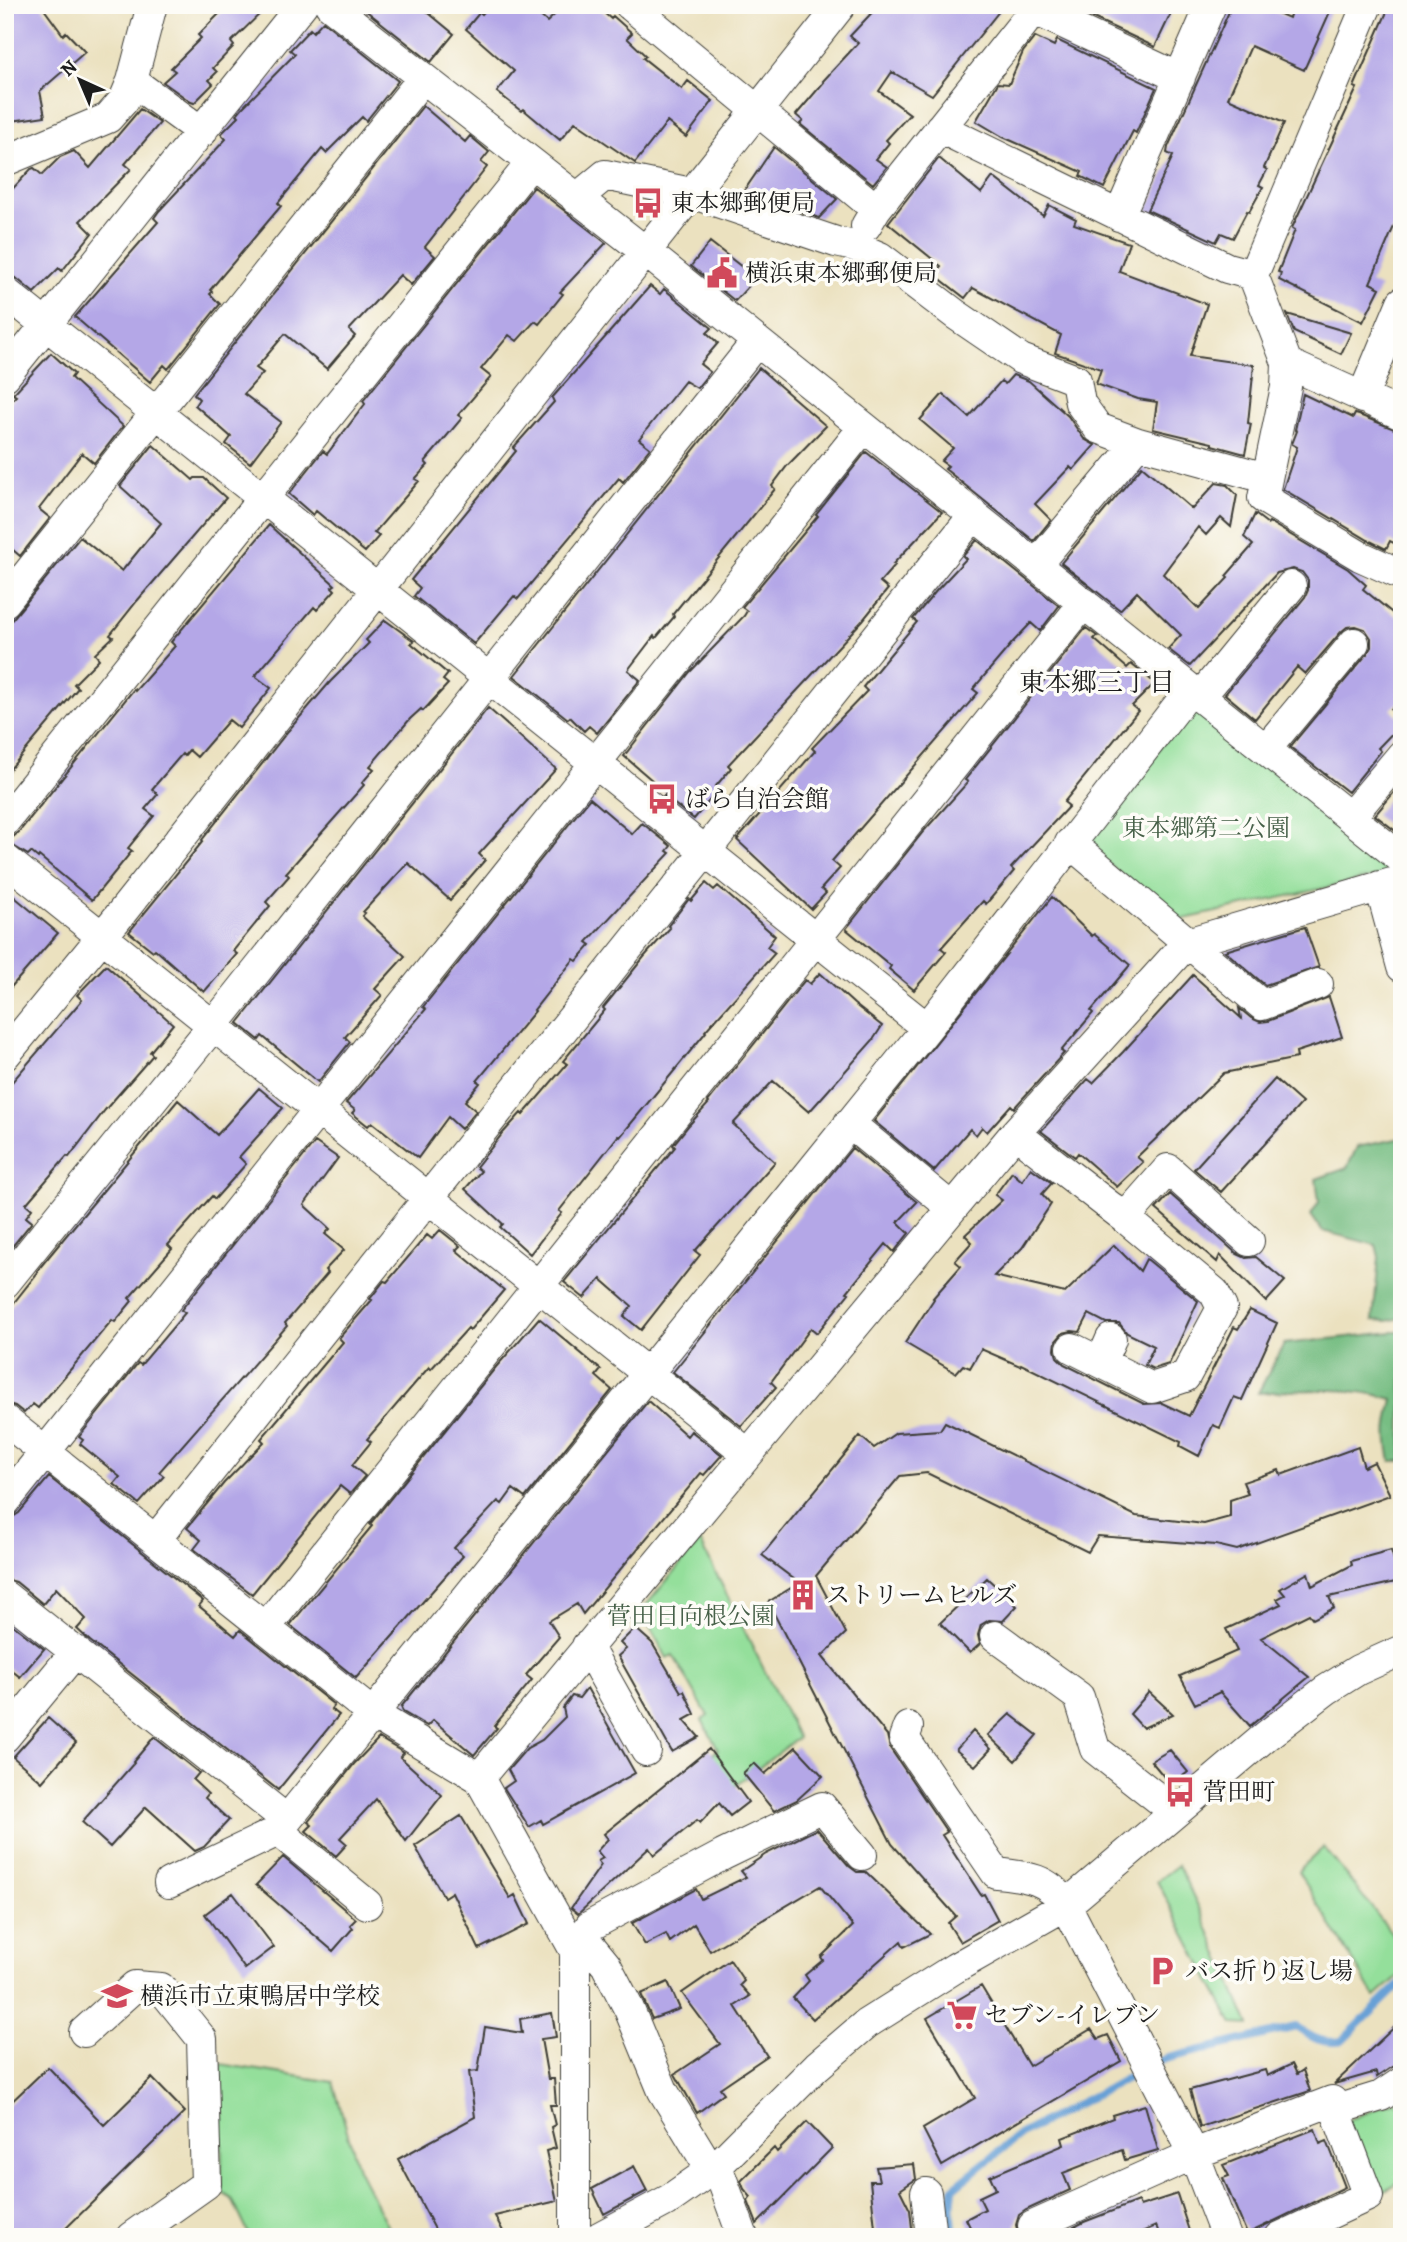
<svg xmlns="http://www.w3.org/2000/svg" width="1407" height="2242" font-family="Alegreya,'Noto Serif JP',serif">
<style>
.green{fill:#94df9b;stroke:#587e5c;stroke-width:2}
.forest{fill:#77be83;stroke:#4a6d50;stroke-width:2}
.lines{fill:none;stroke-linecap:round;stroke-linejoin:round}
.stream{stroke:#67a0d6;stroke-width:8}
.building{fill:#b4a7e7}
.minor-casing{stroke:#3b3a34;stroke-width:32}
.minor{stroke:#fff;stroke-width:30}
.labels{text-anchor:middle;dominant-baseline:central;stroke-width:7;stroke-linejoin:round;paint-order:stroke}
.poi-label{font-size:24px;fill:#1c1c1c;stroke:#fdfcf7;text-anchor:start}
.park-label{font-size:24px;fill:#466048;stroke:#fdfcf7}
.neighbourhood-label{font-size:26px;fill:#1c1c1c;stroke:#fdfcf7}
</style>
<rect width="100%" height="100%" fill="#fdfcf7"/>
<filter id="ink" filterUnits="userSpaceOnUse"><feTurbulence type="fractalNoise" baseFrequency=".0143" numOctaves="2"/><feDisplacementMap in="SourceGraphic" scale="14" xChannelSelector="R" yChannelSelector="G"/><feConvolveMatrix kernelMatrix="1 2 1 2 8 2 1 2 1" color-interpolation-filters="sRGB"/></filter>
<filter id="wash" filterUnits="userSpaceOnUse"><feTurbulence type="fractalNoise" baseFrequency=".00686" numOctaves="4" result="noise"/><feDisplacementMap in="SourceGraphic" scale="28" xChannelSelector="R" yChannelSelector="G"/><feGaussianBlur stdDeviation="1.57" result="paint"/><feColorMatrix in="noise" values="0 0 0 0 0 0 0 0 0 0 0 0 0 0 0 0 0 1.4 0 .05"/><feComposite in="paint" operator="in"/></filter>
<g filter="url(#wash)">
<rect width="100%" height="100%" fill="#ebe1bf"/>
<!-- green -->
<path class="green" d="M1193,705L1397,872L1180,920L1084,845Z
M700,1541L798,1738L730,1790L707,1760L718,1749L702,1720L708,1716L673,1655L667,1658L641,1611Z
M1324,1847L1398,1941H1402V1973L1375,1997L1298,1871Z
M1178,1865L1201,1912L1249,2025L1233,2024L1157,1881Z
M221,2064L333,2082L358,2169L393,2237H250L232,2199L222,2193Z
M1396,2101L1402,2109V2181L1375,2195L1346,2121Z"/>
<!-- forest -->
<path class="forest" d="M1402,1138V1318L1387,1321L1373,1320L1379,1257L1376,1245L1322,1231L1311,1215L1319,1202L1316,1179L1347,1168L1357,1147Z
M1393,1332H1402V1461H1391C1385,1434 1387,1425 1393,1399C1348,1386 1304,1390 1258,1393L1284,1344Z"/>
<g class="lines">
<!-- stream -->
<path class="stream" d="M1154,2064L1165,2059L1296,2027C1311,2037 1323,2045 1342,2041L1402,1982
M954,2237L951,2209L953,2188L1021,2134L1143,2070"/>
</g>
<g id="blocks">
<!-- building -->
<path class="building" d="M5,5H41L63,35L66,32L85,52L40,91L45,116L5,122Z
M228,5H269L231,42L234,46L213,68L217,72L209,80L213,84L194,103L191,102L163,82L175,71L171,68L201,38L198,35Z
M359,5H419L454,34L431,62Z
M490,5H528L547,22L565,5H595L611,19L613,16L632,33L627,38L646,56L643,58L682,89L688,81L713,101L686,137L667,122L635,163L575,122L560,140L523,109L521,111L497,92L514,71L466,29L480,12L482,14Z
M879,5H1004L932,95L892,72L879,91L910,114L886,140L889,143L876,159L887,167L873,184L800,124L803,121L796,115L824,82L823,81L858,43L850,36Z
M1074,5H1175L1155,47L1072,8Z
M1232,5H1259L1289,18L1293,5H1333L1304,70L1251,46L1228,98L1284,123L1264,168L1267,170L1259,185L1263,187L1249,212L1247,211L1233,238L1221,233L1216,242L1147,210L1173,156L1167,153L1168,147Z
M1390,5H1402V227L1395,224L1370,283L1380,288L1363,322L1279,280L1281,273L1278,272L1295,230L1292,228L1357,88L1354,87Z
M323,21L398,81L366,121L362,117L326,153L322,149L278,203L281,206L210,290L212,292L210,294L220,304L168,369L164,365L150,382L75,317L158,222L154,218L159,211L226,139L221,134L239,116L237,114L242,108L295,54L290,50L310,29L313,32Z
M1035,37L1054,46L1057,40L1156,88L1136,133L1133,131L1104,188L1080,176L1082,172L1003,137L976,121L998,83L1009,84L1023,52Z
M423,106L465,142L470,136L489,152L481,162L487,167L425,247L435,256L411,285L400,275L349,330L355,336L327,369L285,334L256,368L263,373L244,394L281,422L250,463L226,444L231,437L195,405L199,399L194,394Z
M140,109L160,123L125,164L131,169L80,221L92,233L62,271L59,268L34,293L16,278L5,275V197L31,169L34,168L42,175L60,157L74,151L90,168Z
M774,147L837,199L819,218L744,191Z
M939,158L981,193L993,177L1043,216L1049,205L1076,219L1074,224L1129,243L1119,271L1207,304L1190,356L1254,365L1248,423L1251,424L1245,454L1212,445V443L1153,429L1157,402L1138,399L1096,384L1101,369L1055,353L1061,335L973,288L965,298L934,274L941,266L888,223Z
M534,187L606,243L560,292L563,294L539,324L535,321L517,341L509,335L481,369L491,377L458,415L462,418L425,462L428,465L415,479L419,481L374,533L379,536L365,552L316,511L313,515L289,494L323,451L327,454L365,404L363,401Z
M710,242L756,278L735,301L691,266Z
M650,286L660,294L664,289L712,328L707,333L718,343L700,364L710,372L697,388L685,381L639,439L650,448L623,482L619,478L518,599L514,596L474,644L414,596L420,588L411,580L516,451L513,448L554,402L552,398Z
M1287,314L1351,333L1341,354L1294,332Z
M51,353L74,374L71,378L123,426L94,463L82,453L39,509L50,518L20,556L5,543V407L16,396L13,394Z
M759,368L826,426L787,466L772,486L775,489L673,614L674,617L656,638L654,636L628,670L640,680L597,733L589,726L584,731L570,717L568,719L514,676Z
M1013,375L1029,381L1068,416L1084,439L1095,445L1073,470L1070,467L1035,504L1051,520L1034,541L945,469L948,466L941,461L953,448L920,420L943,394L969,417L1001,381L1005,384Z
M1303,394L1353,418L1355,414L1359,415L1402,432V547L1390,541L1386,549L1368,540L1283,489L1297,447L1292,444L1297,431L1295,430Z
M153,445L193,480L195,478H204L226,498L137,601L110,635L113,637L95,654L99,659L74,684L78,688L5,775V628L80,537L122,571L161,523L120,486Z
M866,452L942,512L893,564L895,565L880,582L888,589L863,620L728,765L731,768L716,786L719,789L694,819L664,796L667,793L624,756L690,672L744,616L747,611L742,607L818,516L816,515Z
M1142,466L1192,509L1216,483L1227,485L1237,495L1231,527L1221,518L1206,535L1198,527L1163,574L1199,609L1228,578L1226,576L1253,545L1244,537L1255,514L1268,524L1269,522L1348,569L1366,585L1363,589L1402,621V700L1391,709L1402,719V723L1378,748L1381,751L1348,792L1290,747L1367,654L1371,647V638L1365,629L1356,626L1347,627L1341,632L1305,674L1297,667L1255,719L1225,694L1305,597L1308,590V580L1302,572L1293,569L1277,573L1190,666L1168,649L1181,635L1137,592L1120,610L1061,563Z
M269,525L335,585L332,587L335,590L317,610L314,607L255,676L271,688L239,728L229,720L197,757L189,750L184,756L182,754L152,789L158,794L145,809L154,816L128,848L132,851L92,900L39,856L38,858L31,852L28,855L7,842L19,832L134,689L135,691L175,646L171,642Z
M977,540L1059,606L1040,631L1031,623L1013,642L973,689L978,693L832,861L840,868L821,889L826,893L811,909L737,840L815,751L812,748L867,691L863,687L917,622L913,619L937,590L966,559L963,556Z
M385,620L414,641L411,643L448,674L443,680L448,684L423,711L421,709L410,719L370,766L374,769L362,783L364,785L286,873L289,876L266,902L270,906L233,951L237,954L204,992L155,949L153,951L129,932L203,841L202,840L288,731L330,682L369,643L366,640Z
M1086,628L1097,636L1094,639L1127,668L1131,664L1155,683L1132,706L1138,711L1064,802L1069,806L1011,868L1014,871L986,904L983,901L941,948L946,952L914,990L889,969L891,966L846,929L923,832L968,782L965,780Z
M488,708L556,769L479,854L485,860L450,900L408,863L363,912L365,913L362,916L405,956L375,989L382,995L345,1037L350,1042L318,1082L262,1036L259,1040L238,1023Z
M1400,785L1402,786V836L1375,815Z
M590,798L632,834L642,823L671,846L667,851L670,853L587,942L591,945L577,961L574,959L534,1010L535,1011L477,1081L480,1083L465,1101L476,1111L461,1129L448,1117L418,1158L372,1122L368,1126L352,1113L355,1110L346,1103L426,1009L423,1007Z
M706,883L714,890L718,886L775,936L767,947L775,953L705,1031L706,1032L620,1137L618,1136L559,1211L562,1213L530,1254L500,1227L503,1224L465,1189L481,1171L476,1167L503,1133L521,1113L523,1115L567,1064L563,1061L605,1010L603,1008L644,957L670,928L668,926L689,899L691,901Z
M5,889L58,933L5,994Z
M1052,897L1092,936L1094,934L1130,965L1091,1011L1093,1013L1061,1051L1064,1053L1014,1108L1011,1105L987,1132L982,1127L976,1135L970,1129L934,1171L874,1121Z
M1305,927L1319,967L1265,985L1225,951Z
M106,965L173,1024L150,1052L153,1055L105,1110L69,1157L67,1156L26,1204L32,1209L26,1217L32,1222L11,1248L5,1244V1090L82,1000L77,995Z
M820,973L854,1004L882,1026L873,1040L809,1112L773,1081L733,1124L775,1162L695,1251L700,1255L641,1330L624,1316L632,1306L601,1279L584,1298L564,1282L675,1147L673,1145L689,1125L709,1103L708,1102L805,980L810,984Z
M1193,975L1241,1018L1239,1008L1251,1018L1260,1022L1268,1021L1329,997L1342,1037L1296,1052L1297,1058L1224,1073L1137,1157L1143,1162L1117,1187L1078,1153L1075,1157L1041,1131L1088,1079L1093,1083L1123,1052Z
M1275,1079L1302,1103L1221,1192L1194,1169Z
M259,1088L283,1108L239,1157L246,1164L215,1199L212,1196L168,1245L172,1249L129,1298L132,1301L115,1322L112,1320L38,1408L33,1404L24,1413L15,1406L5,1403V1314L38,1272L37,1271L178,1100L217,1135Z
M315,1142L338,1158L304,1205L330,1229L325,1234L344,1250L325,1270L328,1273L285,1323L287,1326L159,1472L164,1476L139,1504L114,1484L120,1477L80,1444L83,1440L79,1437L138,1363L141,1365L185,1313L181,1310Z
M852,1148L917,1202L898,1222L909,1233L894,1252L886,1244L847,1292L849,1293L817,1333L811,1328L771,1382L776,1387L741,1426L673,1372Z
M1031,1168L1052,1183L1042,1194L1051,1204L1022,1248L994,1276L1065,1293L1114,1245L1140,1271L1146,1259L1148,1260L1198,1301L1169,1364L1153,1369L1145,1365L1154,1346L1127,1333L1119,1323H1106L1089,1314L1080,1332L1072,1331L1063,1333L1056,1341L1055,1350L1057,1357L1064,1364L1144,1404L1162,1403L1189,1416L1234,1327L1238,1329L1250,1310L1277,1323L1242,1400L1234,1397L1220,1428L1213,1425L1199,1456L1180,1446L1181,1442L1021,1364L1020,1366L981,1349L970,1368L963,1365L956,1373L905,1343L934,1299L933,1298L961,1266L955,1261L972,1242L965,1235L1002,1200L995,1195L1012,1172L1022,1181Z
M1170,1194L1237,1254L1246,1258L1256,1257L1285,1281L1266,1302L1220,1255L1217,1262L1156,1209Z
M440,1230L460,1246L456,1250L504,1290L470,1330L468,1328L431,1369L429,1367L367,1439L371,1442L352,1465L365,1476L350,1494L340,1486L252,1594L194,1549L201,1540L187,1528L224,1483L264,1442L261,1439L343,1342L339,1338L372,1300L370,1299L384,1281L387,1282L427,1235L432,1239Z
M539,1318L601,1370L596,1376L612,1390L525,1498L513,1489L502,1504L498,1501L454,1548L463,1556L356,1678L290,1625L372,1526L370,1524L496,1367Z
M648,1401L687,1436L691,1431L722,1455L704,1475L701,1473L583,1614L577,1604L549,1621L559,1637L526,1675L532,1680L494,1726L497,1728L474,1755L433,1720L427,1726L403,1712L401,1707Z
M945,1422L1136,1516L1204,1524L1230,1517V1500L1248,1494L1243,1482L1279,1470L1281,1475L1358,1447L1364,1467L1374,1462L1390,1495L1237,1550L1216,1545L1098,1536L1088,1552L927,1473L900,1476L816,1576L846,1633L822,1656L887,1735L890,1748L947,1832L942,1835L981,1895L984,1894L998,1920L960,1942L948,1923L956,1916L892,1844L768,1602L799,1583L762,1555L860,1436L874,1448L896,1433L940,1430Z
M49,1477L203,1601L199,1606L235,1636L240,1630L334,1705L331,1709L339,1715L278,1790L90,1641L77,1629L86,1619L56,1588L43,1604L16,1582L5,1579V1522L19,1513Z
M1391,1550L1400,1581L1329,1597L1334,1608L1313,1619L1309,1614L1261,1638L1309,1677L1250,1726L1220,1692L1195,1704L1180,1676L1237,1651L1226,1629L1281,1604L1277,1599L1285,1595L1280,1589L1308,1573L1312,1586L1352,1565L1351,1561Z
M987,1578L1017,1606L1003,1621L989,1620L981,1625L978,1635L980,1644L970,1653L940,1623Z
M5,1619L44,1649L20,1677L5,1665Z
M635,1628L652,1643L681,1692L684,1691L695,1714L684,1720L699,1737L672,1752L618,1656L626,1649L620,1643Z
M587,1688L635,1773L543,1824L541,1820L529,1827L504,1788L514,1781L508,1770L527,1748L542,1740L565,1717L563,1708L572,1696L579,1698Z
M1149,1692L1173,1714L1143,1728L1130,1714Z
M1010,1714L1037,1735L1015,1761L988,1735Z
M48,1718L76,1743L42,1782L13,1757Z
M973,1731L991,1749L975,1766L956,1750Z
M154,1737L199,1773L193,1780L208,1794L205,1798L229,1820L204,1847L195,1851L146,1807L110,1847L82,1822L134,1763L133,1762Z
M379,1738L404,1753L400,1757L442,1795L406,1841L376,1799L340,1838L347,1844L336,1856L306,1831L312,1825L308,1822L355,1763Z
M796,1747L823,1776L797,1800L774,1811L743,1773L754,1763L765,1774Z
M709,1749L748,1802L730,1816L719,1803L700,1823L697,1820L654,1855L649,1848L578,1914L571,1908L601,1865L598,1861L603,1858L597,1851L608,1839L604,1834Z
M1170,1750L1188,1772L1171,1785L1151,1761Z
M461,1816L510,1898L515,1895L529,1924L479,1949L452,1892L444,1897L415,1846Z
M817,1829L849,1866L857,1872H866L930,1934L904,1947L901,1941L813,2019L793,1998L809,1981L805,1975L823,1960L821,1957L853,1926L820,1886L710,1951L694,1924L670,1942L666,1934L645,1945L632,1923L696,1889L701,1899L746,1877L741,1871L766,1854Z
M283,1857L356,1919L350,1925L353,1928L333,1951L256,1885Z
M233,1893L274,1947L245,1969L205,1914Z
M730,1960L744,1981L740,1985L750,1996L735,2006L767,2056L720,2088L724,2093L697,2113L675,2074L720,2044L682,1993Z
M668,1982L680,2009L652,2019L641,1994Z
M981,1986L1029,2066L1091,2029L1098,2039L1108,2035L1121,2061L942,2166L923,2129L975,2098L927,2018Z
M552,2013L556,2037L541,2039L548,2079H554L556,2105H550L555,2125L551,2127L556,2148L546,2151L557,2201L495,2216L506,2237H439L398,2159L475,2117L469,2072L478,2071L485,2027L522,2033L520,2019Z
M1402,2020V2065L1392,2067L1377,2077L1376,2072L1334,2084Z
M1292,2064L1297,2074L1303,2070L1310,2091L1200,2127L1190,2090L1265,2070L1267,2076Z
M48,2067L104,2125L152,2078L185,2112L57,2237H5V2108Z
M1145,2105L1158,2150L1125,2160L1122,2150L1063,2173L1070,2190L1026,2210L1019,2215L1016,2225L1019,2237H975L966,2219L985,2209L979,2197L996,2189L990,2176L1064,2145L1062,2138L1113,2118L1112,2115Z
M807,2122L832,2148L757,2224L748,2201L751,2197L744,2189L741,2181L774,2148L777,2152Z
M1315,2129L1320,2144L1327,2141L1345,2187L1247,2234L1223,2178L1229,2176L1223,2165Z
M914,2164L916,2179L900,2190L910,2210L913,2237H876L870,2181H879L876,2167Z
M634,2166L647,2191L604,2214L592,2189Z
M1177,2194L1191,2237H1161L1156,2226L1130,2237H1055L1084,2222L1138,2201L1140,2206Z"/>
</g>
</g>
<g filter="url(#ink)">
<use href="#blocks" fill-opacity="0" stroke="#3b3a34" stroke-width="2"/>
<g class="lines">
<!-- minor casing -->
<g class="minor-casing">
<path id="minor" d="M330,5L646,252L1402,859
M630,5L876,209
M1367,5L1253,275L1287,363L1286,387L1263,498L1360,556L1402,575
M1035,10L1180,78
M132,81L202,132
M940,128L1227,268L1253,275
M5,161L108,118L124,100L132,81L152,5
M576,199L605,175L691,193L836,242L854,246L880,257L955,314L1021,359L1076,380L1080,403L1098,428L1138,443L1266,478
M1119,216L1211,5
M866,226L876,209L1038,5
M5,292L927,1028
M1287,363L1402,415
M5,376L302,5
M1362,398L1402,302
M1036,565L1138,443
M5,602L423,78
M1200,697L1291,586
M1266,749L1354,643
M1350,817L1402,755
M5,821L531,163
M1070,843L1262,1005L1318,984
M5,859L747,1453
M1380,886L1402,967
M5,1055L119,916L841,5
M849,1123L952,1208
M1015,1133L1125,1218L1168,1169L1249,1241
M5,1283L228,1007L757,341
M1072,1348L1152,1388L1185,1377L1222,1308L1214,1292L1125,1218
M1101,1362L1111,1339
M5,1420L373,1714L479,1778L575,1951V2237
M5,1502L864,427
M156,1539L974,515
M5,1596L287,1820
M266,1627L1084,603
M995,1636L1079,1697L1095,1749L1175,1812
M587,1646L646,1751
M908,1727L904,1738L996,1873C1026,1876 1049,1878 1066,1905L1194,2154L1226,2237
M5,1737L76,1651
M479,1778L1015,1133L1187,943L1402,880
M278,1831L367,1904
M169,1883L278,1831L927,1028L1191,689
M583,1937L606,1965L629,2009L663,2091L711,2170
M575,1951L590,1926L723,1855L822,1807L862,1855
M84,2032L135,1986L161,1988L202,2039L206,2184L131,2237
M1336,2110L1381,2096L1402,2082
M717,2166L743,2237
M926,2193L931,2237
M599,2237L670,2199L717,2166L817,2066L866,2024L955,1968L1066,1905L1266,1736L1326,1690L1358,1670L1402,1650
M1038,2237L1033,2226L1194,2154L1332,2101L1368,2196L1280,2237"/>
</g>
<!-- minor -->
<use href="#minor" class="minor"/>
</g>
</g>
<!-- icons -->
<defs>
<g id="bus-bare" transform="scale(2.415)"><path d="M-5-6H5V4H4V6H2V4H-2V6H-4V4H-5ZM-3.5-4V0h7V-4ZM-3.5 1.2v1.5H-2V1.2ZM2 1.2v1.5H3.5V1.2Z" fill="#d1495b" stroke="#fdfcf7" stroke-width="2.5" paint-order="stroke"/></g>
<g id="civic-bare" transform="scale(2.415)"><path d="M-.6-6.5H3V-4.5H.6V-3L4-1V1h2V6H-6V1h2V-1L-.6-3ZM-1.2 2.5V6h2.4V2.5Z" fill="#d1495b" stroke="#fdfcf7" stroke-width="2.5" paint-order="stroke"/></g>
<g id="building-bare" transform="scale(2.415)"><path d="M-4-6H4V6H1V3H-1V6H-4ZM-2.5-4.3h1.7v1.8h-1.7ZM.8-4.3h1.7v1.8H.8ZM-2.5-1h1.7V.8h-1.7ZM.8-1h1.7V.8H.8Z" fill="#d1495b" stroke="#fdfcf7" stroke-width="2.5" paint-order="stroke"/></g>
<g id="parking-bare" transform="scale(2.415)"><path d="M-3.5-5.5H1a3.5 3.5 0 0 1 0 7H-1V5.5H-3.5ZM-1-3.4V-.6H.8a1.4 1.4 0 0 0 0-2.8Z" fill="#d1495b" stroke="#fdfcf7" stroke-width="2.5" paint-order="stroke"/></g>
<g id="school-bare" transform="scale(2.415)"><path d="M0-5L7-2L0 1L-7-2ZM-4 1L0 2.5L4 1V4Q0 6-4 4Z" fill="#d1495b" stroke="#fdfcf7" stroke-width="2.5" paint-order="stroke"/></g>
<g id="supermarket-bare" transform="scale(2.415)"><path d="M-6-5.5h2.5l.6 2H6L4.5 2H-2.5L-4.4-4H-6ZM-1.5 3.2a1.3 1.3 0 1 0 .1 0ZM3 3.2a1.3 1.3 0 1 0 .1 0Z" fill="#d1495b" stroke="#fdfcf7" stroke-width="2.5" paint-order="stroke"/></g>
</defs>
<g fill-rule="evenodd">
<use href="#bus-bare" x="648" y="203"/>
<use href="#civic-bare" x="722" y="273"/>
<use href="#bus-bare" x="662" y="799"/>
<use href="#building-bare" x="803" y="1595"/>
<use href="#bus-bare" x="1180" y="1792"/>
<use href="#parking-bare" x="1162" y="1971"/>
<use href="#school-bare" x="117" y="1996"/>
<use href="#supermarket-bare" x="962" y="2015"/>
</g>
<g class="labels">
<!-- poi labels -->
<g class="poi-label">
<text x="671" y="203">東本郷郵便局</text>
<text x="745" y="273">横浜東本郷郵便局</text>
<text x="685" y="799">ばら自治会館</text>
<text x="826" y="1595">ストリームヒルズ</text>
<text x="1203" y="1792">菅田町</text>
<text x="1185" y="1971">バス折り返し場</text>
<text x="140" y="1996">横浜市立東鴨居中学校</text>
<text x="985" y="2015">セブン-イレブン</text>
</g>
<!-- park labels -->
<g class="park-label">
<text x="1206" y="828">東本郷第二公園</text>
<text x="691" y="1616">菅田日向根公園</text>
</g>
<!-- neighbourhood labels -->
<g class="neighbourhood-label">
<text x="1097" y="682">東本郷三丁目</text>
</g>
</g>
<!-- margin -->
<rect width="1407" height="2242" fill="none" stroke="#fdfcf7" stroke-width="28"/>
<!-- north arrow -->
<g transform="translate(80 80) rotate(316)" stroke="#fdfcf7" stroke-width="5" paint-order="stroke">
<path d="M0-5L12 26L0 18L-12 26Z" fill="#1c1c1c"/>
<text y="-10" font-size="19" font-weight="bold" text-anchor="middle" fill="#1c1c1c">N</text>
</g>
</svg>
